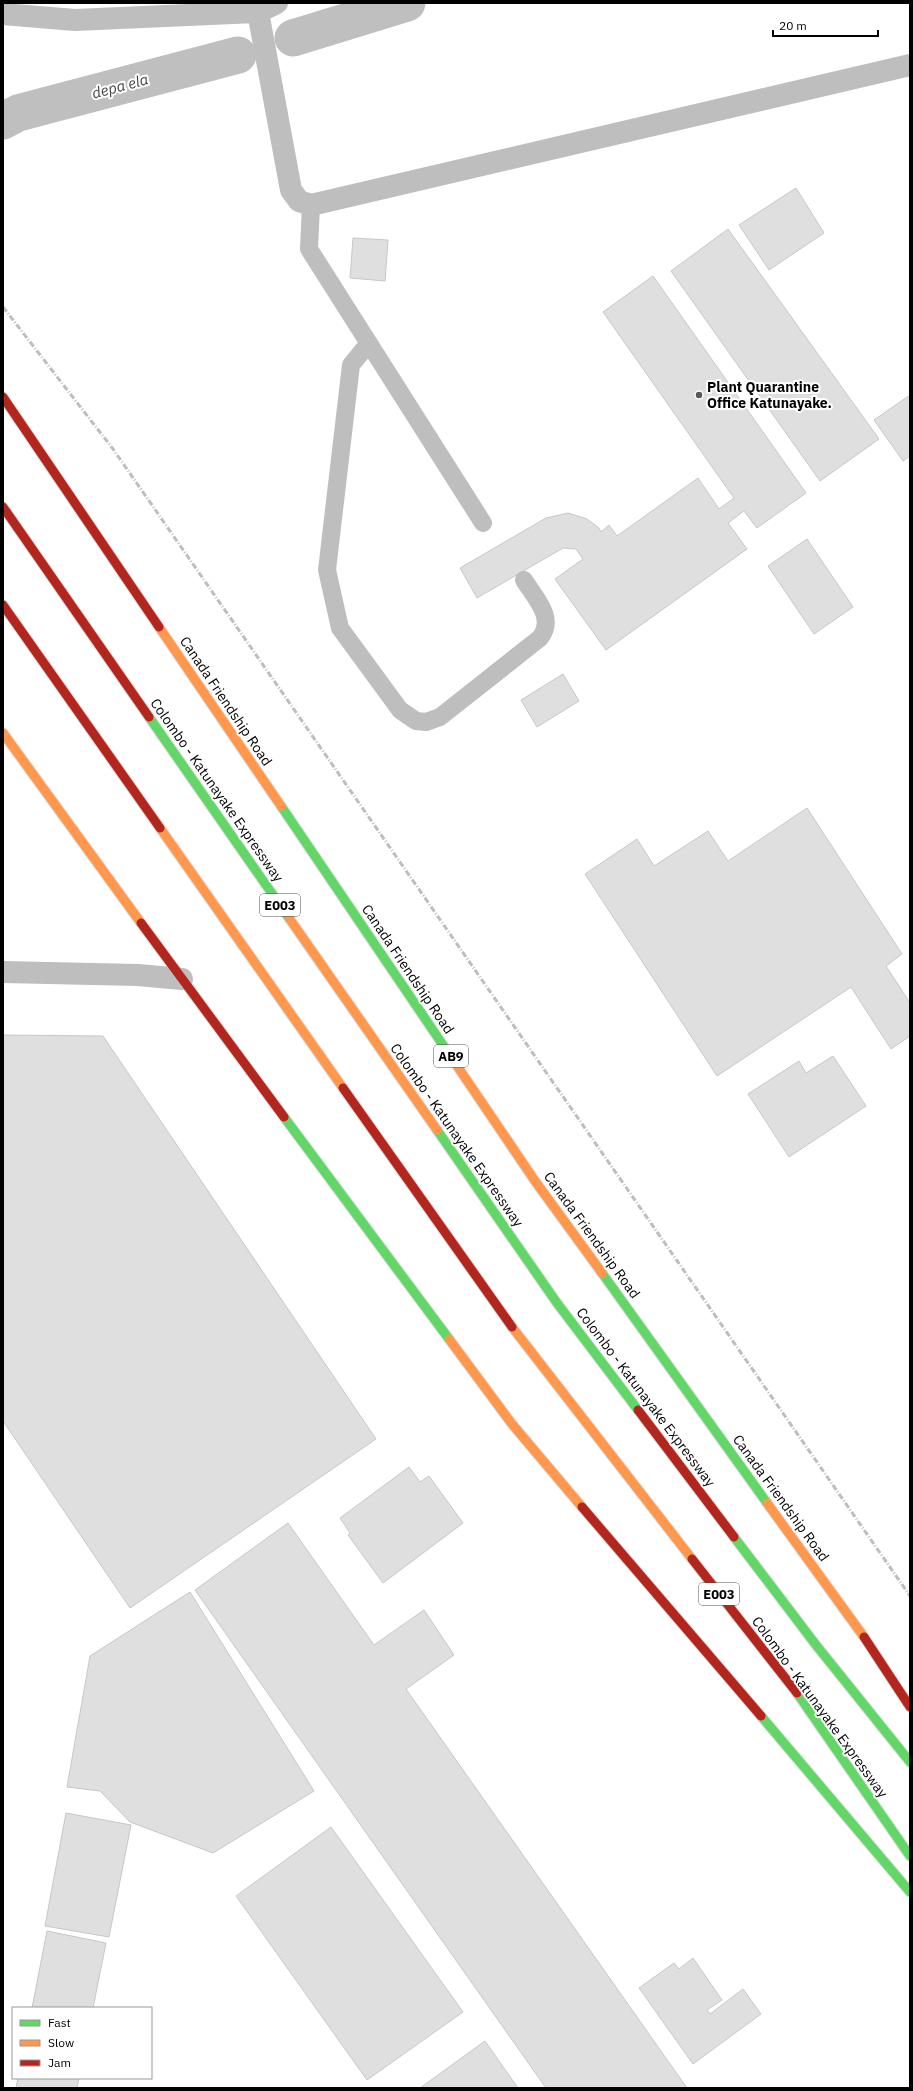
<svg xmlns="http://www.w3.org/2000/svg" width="913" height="2091" font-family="'IBM Plex Sans',sans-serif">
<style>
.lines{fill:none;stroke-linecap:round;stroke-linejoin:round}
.canal{stroke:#bfbfbf;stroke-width:37}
.building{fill:#dfdfdf;stroke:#c7c7c7}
.fast-casing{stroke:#dbdbdb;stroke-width:11}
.slow-casing{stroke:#dbdbdb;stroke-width:11}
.jam-casing{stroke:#dbdbdb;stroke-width:11}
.lane{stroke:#bebebe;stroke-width:18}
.street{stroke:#bebebe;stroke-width:22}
.fast{stroke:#63d668;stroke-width:9}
.slow{stroke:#ff974d;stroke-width:9}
.jam{stroke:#b3261e;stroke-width:9}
.rail{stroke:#bebebe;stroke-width:3;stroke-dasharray:6 2 1 2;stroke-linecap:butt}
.poi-dot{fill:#595959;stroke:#fff;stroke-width:1.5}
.labels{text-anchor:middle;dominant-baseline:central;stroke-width:4;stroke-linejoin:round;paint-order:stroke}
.shield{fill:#fff;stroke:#4c4c4c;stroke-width:1}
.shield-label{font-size:13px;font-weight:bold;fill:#000}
.poi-label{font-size:14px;font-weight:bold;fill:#000;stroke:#fff;text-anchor:start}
.street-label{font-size:14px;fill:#000;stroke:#fff}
.water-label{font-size:15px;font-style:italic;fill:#444;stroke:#fff}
</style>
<rect width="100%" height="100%" fill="#fff"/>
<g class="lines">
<!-- canal -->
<path class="canal" d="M293,38L407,3
M3,121L18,113L238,55"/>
</g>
<!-- building -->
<path class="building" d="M796,188L824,233L769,270L739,225Z
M728,229L879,439L820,481L671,271Z
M353,238L388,240L385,281L350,278Z
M653,276L806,493L757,528L744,511L728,523L747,549L606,650L555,579L583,559L576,549L563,548L477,598L460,568L546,518L568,513L587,519L599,528L601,532L609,525L617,536L698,478L719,509L734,498L603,312Z
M910,395V456L903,461L874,420Z
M807,539L853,607L814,634L768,566Z
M563,674L579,701L537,727L521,700Z
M807,808L902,954L886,966L910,1003V1036L891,1049L851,987L717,1076L585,874L637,839L654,866L708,831L728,861Z
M3,1035L103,1036L376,1439L130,1608L3,1421Z
M833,1056L866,1106L789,1157L748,1094L799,1061L806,1073Z
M409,1467L420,1482L429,1476L463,1523L383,1583L348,1535L350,1533L340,1518Z
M288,1523L374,1645L424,1610L454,1655L406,1689L687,2088H546L195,1590Z
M190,1592L314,1791L213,1853L130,1822L100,1791L67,1787L90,1656Z
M66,1813L131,1825L109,1937L45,1926Z
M331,1827L463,2012L367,2080L236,1896Z
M47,1931L106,1943L93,2008H32Z
M693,1958L722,2000L707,2010L710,2014L743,1989L761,2014L693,2064L639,1988L674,1963L679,1969Z
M485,2041L518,2088H420Z
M18,2078H79L77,2088H16Z"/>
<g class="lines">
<!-- fast casing -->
<g class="fast-casing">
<path id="fast" d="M149,717L289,918
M281,806L447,1051
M284,1117L449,1339
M437,1130L557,1303L638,1410
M602,1273L767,1503
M734,1537L816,1645L910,1762
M797,1693L910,1856
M761,1716L910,1892"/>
</g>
<!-- slow casing -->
<g class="slow-casing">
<path id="slow" d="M159,627L281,806
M3,733L141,923
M160,828L343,1088
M289,918L437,1130
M447,1051L535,1181L602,1273
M512,1327L692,1559
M449,1339L512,1424L582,1507
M767,1503L864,1637"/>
</g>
<!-- jam casing -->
<g class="jam-casing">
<path id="jam" d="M3,397L159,627
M3,507L149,717
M3,605L160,828
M141,923L284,1117
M343,1088L512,1327
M638,1410L734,1537
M582,1507L761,1716
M692,1559L797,1693
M864,1637L910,1707"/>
</g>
<!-- lane -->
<path class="lane" d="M311,205L309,249L483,523
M369,343L351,365L327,570L340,628L400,710L416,721L426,722L440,717L540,638C556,618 535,598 524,580"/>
<!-- street -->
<path class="street" d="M258,12L291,190L299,201L311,205L910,65
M3,14L75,20L258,12L277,3
M3,972L138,975L182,979"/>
<!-- fast -->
<use href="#fast" class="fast"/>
<!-- slow -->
<use href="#slow" class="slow"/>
<!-- jam -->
<use href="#jam" class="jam"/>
<!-- rail -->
<path class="rail" d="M3,307L113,449L910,1596"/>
</g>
<!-- markers -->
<circle class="poi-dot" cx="699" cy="395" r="4"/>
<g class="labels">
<!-- shield labels -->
<g class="shield">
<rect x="260" y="894" width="40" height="22" rx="3"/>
<rect x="434" y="1045" width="34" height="22" rx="3"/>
<rect x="699" y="1583" width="40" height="22" rx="3"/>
</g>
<g class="shield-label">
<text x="280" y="905">E003</text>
<text x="451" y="1056">AB9</text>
<text x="719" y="1594">E003</text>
</g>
<!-- poi labels -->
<g class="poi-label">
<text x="707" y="387">Plant Quarantine<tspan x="707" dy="16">Office Katunayake.</tspan></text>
</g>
<!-- street labels -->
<g class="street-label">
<text transform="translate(226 701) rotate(56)">Canada Friendship Road</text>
<text transform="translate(217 790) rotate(55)">Colombo - Katunayake Expressway</text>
<text transform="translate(408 969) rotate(56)">Canada Friendship Road</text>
<text transform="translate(457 1135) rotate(55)">Colombo - Katunayake Expressway</text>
<text transform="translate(592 1235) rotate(54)">Canada Friendship Road</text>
<text transform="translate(646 1397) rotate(53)">Colombo - Katunayake Expressway</text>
<text transform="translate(781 1498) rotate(54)">Canada Friendship Road</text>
<text transform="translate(820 1707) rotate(54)">Colombo - Katunayake Expressway</text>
</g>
<!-- water labels -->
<g class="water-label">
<text transform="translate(120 86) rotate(-15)">depa ela</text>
</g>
</g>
<!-- border -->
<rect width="913" height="2091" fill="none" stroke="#000000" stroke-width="8"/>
<!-- legend -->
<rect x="12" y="2007" width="140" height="72" fill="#ffffff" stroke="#999999"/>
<rect x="20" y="2020" width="20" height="6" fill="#63d668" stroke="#999999"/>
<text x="48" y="2027" font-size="12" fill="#000000">Fast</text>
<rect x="20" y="2040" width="20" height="6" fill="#ff974d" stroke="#999999"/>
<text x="48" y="2047" font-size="12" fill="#000000">Slow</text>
<rect x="20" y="2060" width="20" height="6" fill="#b3261e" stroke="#999999"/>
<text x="48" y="2067" font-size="12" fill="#000000">Jam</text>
<!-- scale -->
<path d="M773 30v6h105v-6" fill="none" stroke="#000000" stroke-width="2"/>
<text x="779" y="30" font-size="12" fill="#000000" stroke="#ffffff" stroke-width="3" paint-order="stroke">20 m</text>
</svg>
